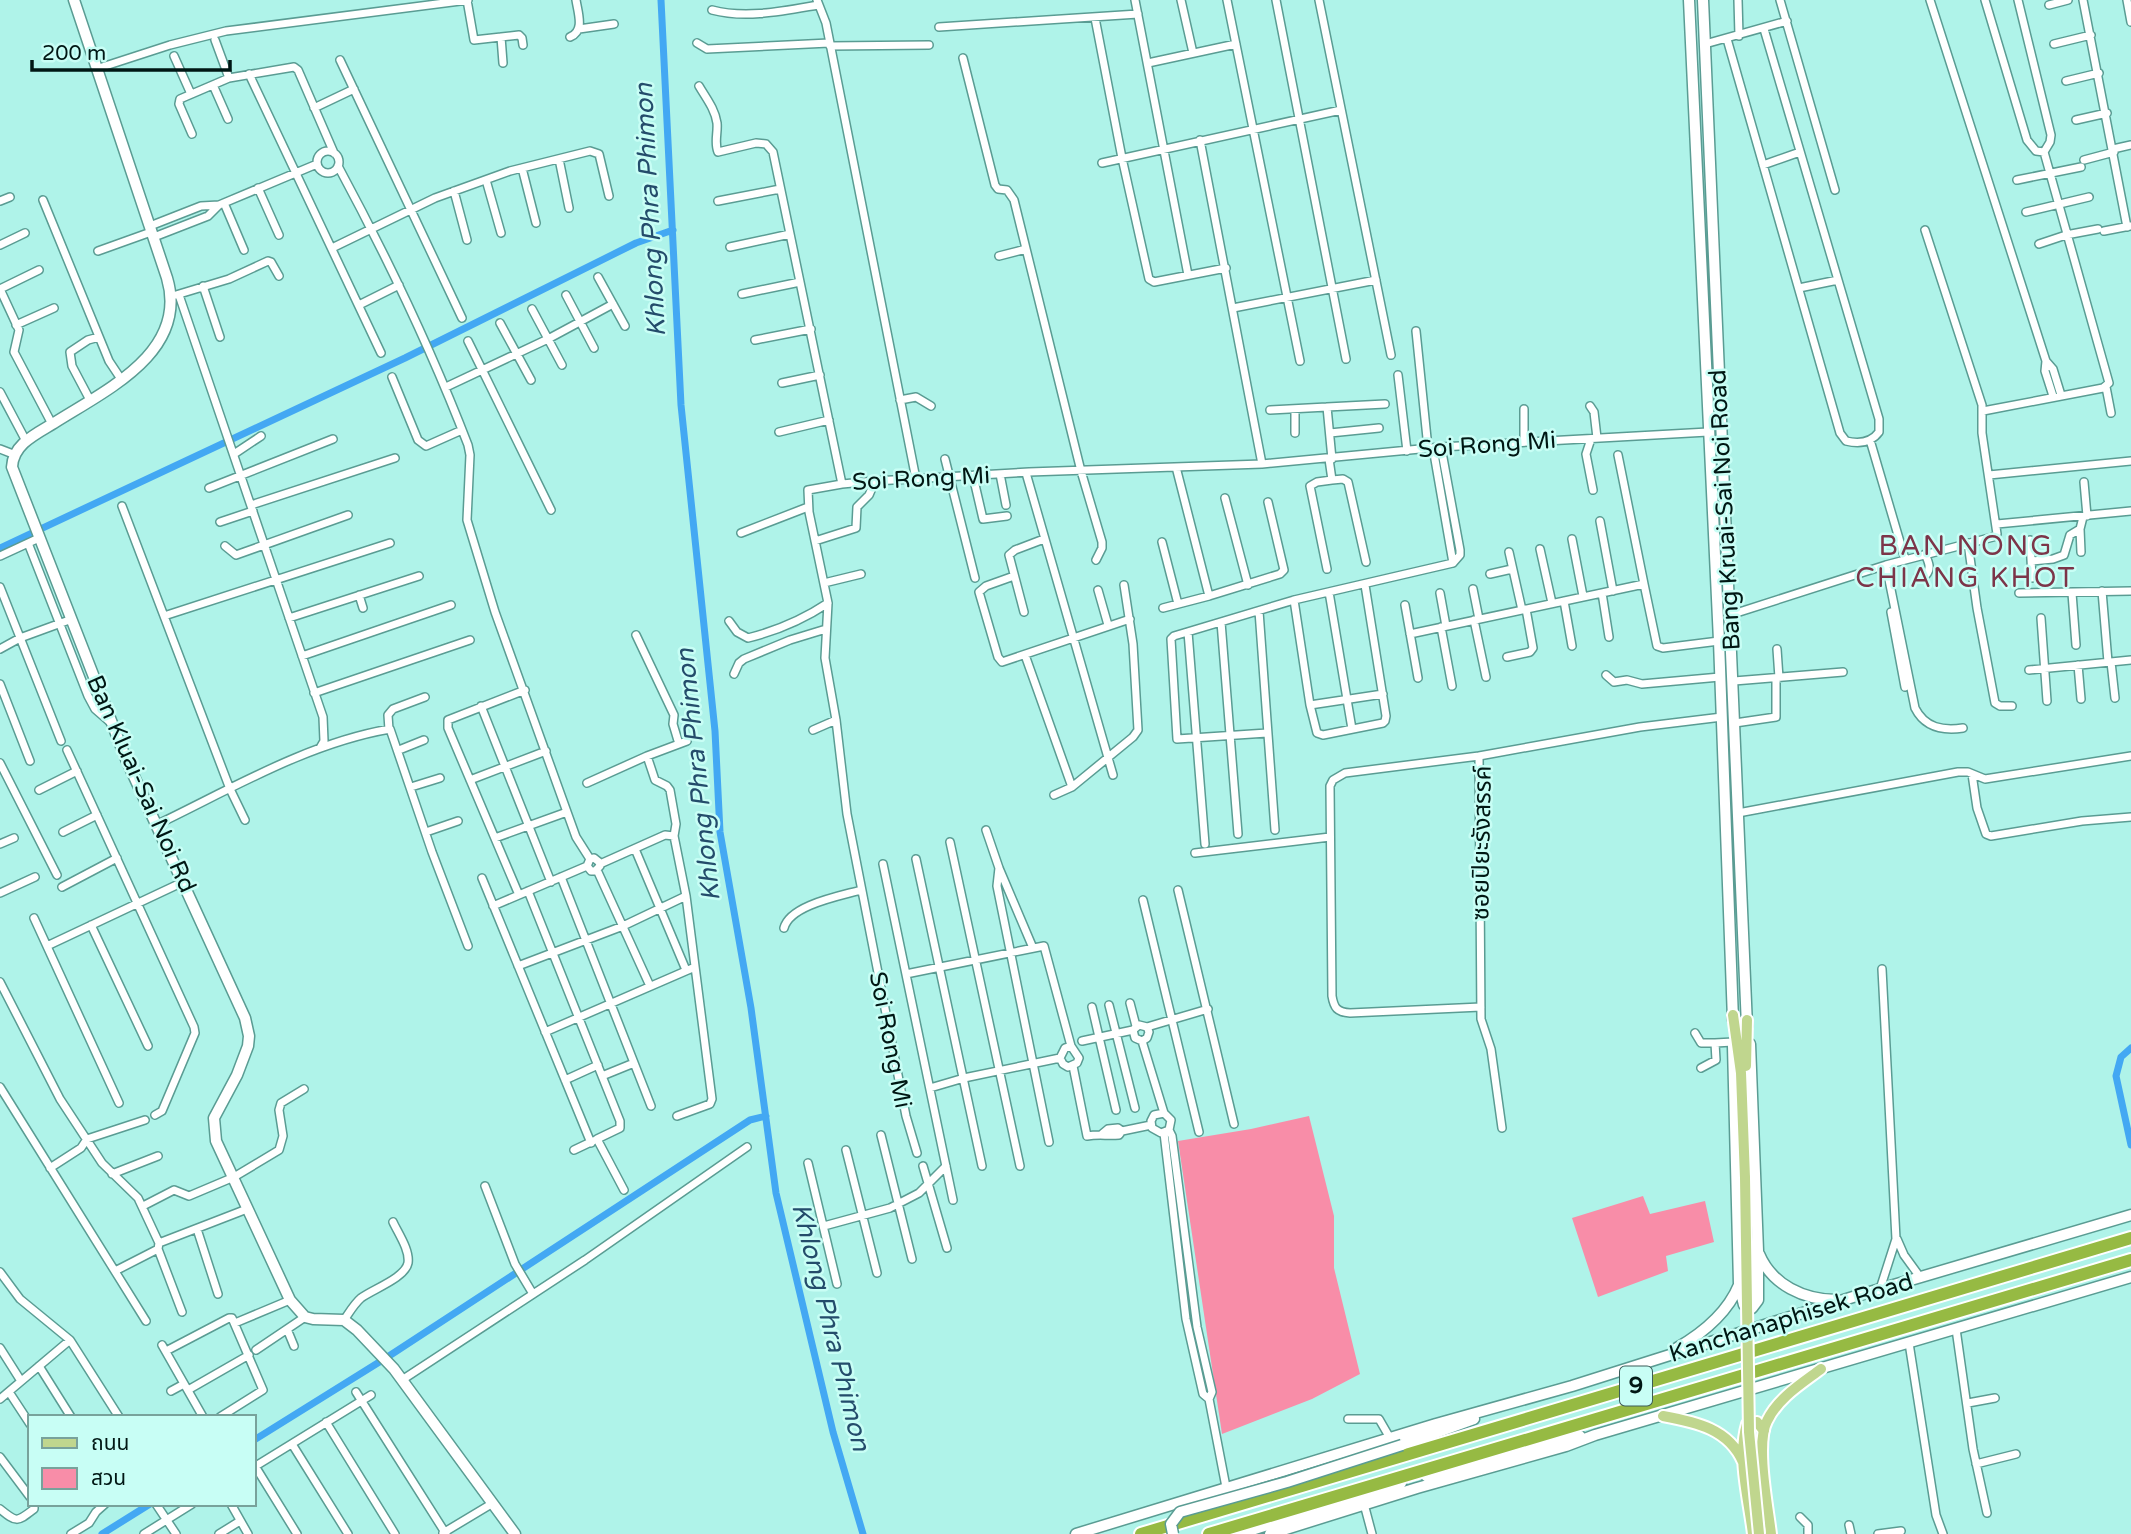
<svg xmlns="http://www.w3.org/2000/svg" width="2131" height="1534" font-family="'Varela Round','Noto Sans Thai',sans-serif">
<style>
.green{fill:#f88da8}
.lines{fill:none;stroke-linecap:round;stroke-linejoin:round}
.canal{stroke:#43a8f3;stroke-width:7}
.street-casing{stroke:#5a9c93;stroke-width:10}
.secondary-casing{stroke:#5a9c93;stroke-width:13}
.primary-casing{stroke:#fff;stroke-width:14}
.highway-casing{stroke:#fff;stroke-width:16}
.street{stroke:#fff;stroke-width:7}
.secondary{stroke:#fff;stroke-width:10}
.primary{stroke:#c0d68e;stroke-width:10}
.highway{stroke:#96ba43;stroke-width:12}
.secondary-bridge-casing{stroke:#5a9c93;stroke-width:13;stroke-linecap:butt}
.primary-bridge-casing{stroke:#fff;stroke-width:14;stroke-linecap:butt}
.secondary-bridge{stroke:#fff;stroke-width:10}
.primary-bridge{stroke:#c0d68e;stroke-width:10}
.labels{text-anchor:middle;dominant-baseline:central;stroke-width:5;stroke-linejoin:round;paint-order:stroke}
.shield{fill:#c8fef5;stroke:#3c5c58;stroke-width:2}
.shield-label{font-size:23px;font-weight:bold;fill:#001714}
.street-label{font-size:24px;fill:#001714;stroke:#c8fef5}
.water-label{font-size:26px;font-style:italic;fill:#244c6b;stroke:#c8fef5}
.quarter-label{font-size:28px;letter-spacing:2px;fill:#7c3549;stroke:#c8fef5}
</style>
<rect width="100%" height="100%" fill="#aff3e9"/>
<!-- green -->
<path class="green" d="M1309,1116L1334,1216V1268L1360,1374L1312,1399L1222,1434L1178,1141L1251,1129Z
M1643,1196L1650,1214L1705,1201L1714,1242L1666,1256L1668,1271L1598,1297L1572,1218Z"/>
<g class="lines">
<!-- canal -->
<path class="canal" d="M661,0L681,405L715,731L720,832L751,1008L776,1193L833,1432L863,1534
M0,548L405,358L636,243L673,230
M2131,1048L2121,1057L2116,1076L2131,1145
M254,1440L389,1356L750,1120L766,1116
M102,1534L150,1504"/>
<!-- street casing -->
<g class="street-casing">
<path id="street" d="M467,0L474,40L519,35L522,38L523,45
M817,0L826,23L916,479
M1135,0L1188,275
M1181,0L1193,53
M1227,0L1300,361
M1276,0L1346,359
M1319,0L1391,355
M1738,0L1739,36
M1780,0L1835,190
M1930,0L2046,361L2045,371L2053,396
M1985,0L2027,140L2036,151L2044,152
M2083,0L2127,227
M2127,0L2131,22
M2049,5L2068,0
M712,10C746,19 783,11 818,5
M1095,18L1122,158L1149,279L1154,282L1226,268
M939,27L1138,14
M579,29L614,24
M501,37L503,63
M570,37C585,31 578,13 576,0
M1727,39L1840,433L1846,441C1859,444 1871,443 1879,432V419L1764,29
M215,40L229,78
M697,43L707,49L829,43
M1705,44L1787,21
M2054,44L2091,35
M830,46L929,45
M174,56L191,94
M963,58L995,185L998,189L1007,190L1014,200L1081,471L1102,542V548L1096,560
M340,60L462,318
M1148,63L1236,44
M96,69L170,45L226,31L468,0
M249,74L381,353
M2066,81L2099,73
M213,85L228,119
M699,86C706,98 715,109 717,123C718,133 714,143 718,152L756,143L766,144L773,152L842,484
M314,108L354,89
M2076,120L2107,113
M192,134L179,104L180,99L229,78L294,67L298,70L334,153
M1200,140L1262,464
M2113,149L2131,145
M317 162a11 11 0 1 1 22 0a11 11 0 1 1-22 0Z
M559,159L569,208
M2084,160L2114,152
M1102,163L1341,110
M1763,165L1800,152
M338,166C387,257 431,349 468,445L470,455L467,520L495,612L576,837L590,859L594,858L599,862L600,866L595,871H591L587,866L590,859
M522,168L536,223
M486,180L501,233
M2017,180L2081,167
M258,188L279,235
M454,191L467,240
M43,200L109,361L121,379
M0,201L10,197
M718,201L780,189
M224,203L244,250
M2026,212L2089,197
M150,226L201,206L219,205L317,164
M2104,231L2130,226
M154,237L208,216L219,205
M2039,244L2066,235L2098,229
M0,245L25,233
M730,247L790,234
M332,248L435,198L510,171L590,151L599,154L609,196
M98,251L151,232
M999,256L1026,249
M598,277L625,326
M203,286L220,337
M1799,288L1838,280
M0,289L19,330L14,352L52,424
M0,289L39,270
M742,294L800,282
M176,295L229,279L268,261L271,262L279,276
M179,295L323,717L324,741L320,748
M566,295L594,348
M359,305L399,285
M1233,308L1376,280
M532,309L562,365
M500,323L531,380
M16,325L54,308
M1416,331L1428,448
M755,340L811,329
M468,341L551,510
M2046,361L2053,369L2061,395
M1398,375L1407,451
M392,377L418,440L426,446L462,430
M782,383L820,375
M446,387L548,339L613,304
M2106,387L2111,413
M0,392L26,441
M90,400L72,366L70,352L88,340L99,337
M900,400L916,397L931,406
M1590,406L1594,412L1597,438
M1295,409V433
M1270,410L1327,407
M1983,411L2103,388L2109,383L2044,152L2050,142L2051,135L2018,0
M779,432L829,420
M1330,433L1379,428
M1591,439L1586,454L1593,490
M1870,440L1905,559
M1524,442V409
M1433,448L1453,563
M0,449L13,454
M234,454L261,436
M1618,455L1644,584
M945,459L975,578
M1329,459L1332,480L1343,479L1348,482L1366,562
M1332,459L1327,407L1385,404
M1026,473L1113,775
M1000,474L1006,505
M1989,475L2131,461
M973,476L983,519L1007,516
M2084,482L2087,516
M209,488L333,439
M1225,498L1248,585
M251,505L395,458
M122,506L230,789L245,820
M1600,521L1613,591
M220,522L253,511
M1997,524L2131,511
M2080,529L2081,552
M741,533L808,507
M1572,539L1583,596
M2030,540L2032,578
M815,541L856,528L857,507L869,495L875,481
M1162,542L1178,604
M28,543L88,696L95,709L110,722
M1968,543L1977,608L1995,703L2000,706H2012
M225,546L236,555L348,515
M1540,549L1552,603
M1509,552L1522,610
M0,556L39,538
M2032,561L2053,559L2064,555L2070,535L2080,529L2083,517
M1886,565L1915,708C1925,728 1943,731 1963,728
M1327,569L1310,486L1317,482L1332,480
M1490,574L1512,569
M1014,576L986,586L979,592L998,657L1002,662L1130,619
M1918,576L1926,575C1932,568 1928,561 1925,554
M824,583L861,574
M0,587L61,741
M1473,589L1479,619
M1098,590L1108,625
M2102,591L2108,662
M1329,592L1352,729
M1440,593L1446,626
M1602,593L1609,637
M2019,593L2131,591
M2072,593L2076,645
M359,595L363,608
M1209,596L1280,574L1284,570L1268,502
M1294,600L1310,705L1317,733L1323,735L1383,723L1385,721L1386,716L1365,585
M1564,601L1572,646
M1405,605L1418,678
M1163,608L1209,596L1176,467
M1259,611L1275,830
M1024,612L1009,555L1015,550L1044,539
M1891,612L1905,687
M1730,615L1886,565L1993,537L1997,534L1982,433V405L1925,230
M164,616L390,543
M289,618L419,576
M2041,618L2047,701
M1474,620L1486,677
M729,621L737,632L748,638C776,631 804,619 828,603
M1221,622L1238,834
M1441,627L1452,686
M1188,632L1205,844
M1410,634L1644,584L1657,646L1663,648L1719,641
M636,635L674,715L673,724L679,744
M0,649L20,638L72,619
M1777,649L1779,678
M1025,655L1072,787
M302,656L451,605
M1507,657L1530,652L1533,648L1526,609
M2111,662L2115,698
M2078,665L2081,699
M2029,670L2131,660
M734,674L739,663L744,659L790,640L826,629
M1606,675L1614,682L1627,680L1642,684L1720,677
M1734,681L1843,672
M0,684L30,761
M314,693L470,640
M1310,705L1383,694
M481,706L551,882
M1735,723L1776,717V678
M389,730L388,715L393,709L425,697
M813,730L836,720
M1267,733L1177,739L1171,639L1174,636L1294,600L1453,563L1460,555V550L1441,447
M67,750L194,1027L195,1033L162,1111L155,1115
M399,750L424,740
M1479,756L1345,773L1333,780L1330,786L1332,996C1334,1008 1337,1012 1350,1013L1481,1007
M0,763L57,875
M1972,774L1977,808L1986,834L1991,836L2082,821L2131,817
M470,780L546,751
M587,783L647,756
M411,787L440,778
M39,790L77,771
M1054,795L1072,787L1133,737L1138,730L1133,644L1124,585
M1738,813L1958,772H1968L1985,779L2131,756
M156,825C231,789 308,743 390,729L432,852L468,946
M986,830L999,868L1033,948
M63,832L97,815
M426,832L458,821
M495,838L567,812
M950,842L1020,1166
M0,844L14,838
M635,849L686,970
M1195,853L1330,837
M916,859L982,1166
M600,864L665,835L674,836
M883,864L953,1200
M999,868L997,886L1049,1142
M597,870L650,986
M561,877L651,1106
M482,878L591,1143
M62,887L117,858
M1178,890L1234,1124
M528,891L620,1121V1128L597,1139L624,1190
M0,893L35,877
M519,895L448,728V720L525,690
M1143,900L1199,1132
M493,906L587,866
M34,918L119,1103
M91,925L148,1046
M784,928C790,905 840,896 861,890
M47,946L183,882
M518,966L623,926L686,896
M906,974L1044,946L1071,1046L1079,1058L1077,1063L1068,1067L1063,1064L1060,1058L1065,1048L1071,1046
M0,982L60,1099L102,1163L138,1198L159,1243
M1130,1003L1136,1026
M1109,1005L1135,1108
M1092,1007L1116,1110
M1147,1027L1149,1032L1147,1038L1142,1041L1135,1038L1133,1030L1139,1025L1147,1027L1208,1009
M545,1032L695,967
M1695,1033L1701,1043H1715
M1082,1041L1133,1030
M1142,1041L1164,1113L1171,1120L1169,1130L1161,1133L1152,1128L1151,1121L1154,1115L1164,1113
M1073,1066L1087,1136C1099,1134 1107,1136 1119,1135L1122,1131L1151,1125
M1701,1068L1716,1060L1715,1043L1733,1042
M602,1076L634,1063
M565,1080L598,1065
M0,1087L146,1321
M930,1088L964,1078L1060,1058
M677,1116L710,1104L712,1099L686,896L674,836L676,824L670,790L667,786L655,780L647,756L687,741
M1502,1128L1491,1049L1481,1019L1479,756L1640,727L1722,717
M1169,1130L1172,1136L1197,1327L1212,1392L1209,1399L1226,1487
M1164,1133L1186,1319L1203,1394L1209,1399
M1102,1134L1108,1129L1118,1128L1122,1131
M881,1135L912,1259
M574,1150L593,1141
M846,1150L877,1273
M917,1153L906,1116L847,814L836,720L825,658L828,603L809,512L808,490L842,484L875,481L1029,472L1262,464L1441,447L1708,432
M808,1163L837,1284
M923,1166L947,1248
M50,1168L81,1148L87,1139L145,1120
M112,1174L158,1156
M485,1186L515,1264L533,1294
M143,1206L174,1190L189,1196L234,1177L279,1150L283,1136L279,1110L281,1103L304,1089
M824,1226L890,1208L919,1193L946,1166
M197,1229L218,1294
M1897,1239L1904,1255L1920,1277
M158,1249L182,1312
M115,1271L158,1249L159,1243L247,1209
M0,1272L20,1299L70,1340L119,1417
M1880,1289L1896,1239L1882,969
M344,1320C349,1313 354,1304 361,1298C373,1289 405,1278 408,1263C410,1250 398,1233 393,1222
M235,1323L290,1300
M287,1329L294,1346
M1956,1329L1973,1449L1987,1513
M1909,1343L1936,1515L1943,1534
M162,1345L203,1417
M0,1348L21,1381
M256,1350L305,1317
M166,1351L229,1318H232L263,1390L220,1417
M39,1366L71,1417
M402,1380L585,1260L747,1147
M188,1390L249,1355
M171,1391L184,1384
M9,1392L30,1424
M356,1392L446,1534
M0,1399L70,1340
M1968,1403L1995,1398
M1348,1419H1379L1390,1438
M326,1422L395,1534
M292,1444L348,1534
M0,1457L30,1497
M1976,1464L2016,1454
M255,1466L297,1534
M254,1467L371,1395
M156,1504L176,1534
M231,1504L248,1534
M1364,1504L1372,1534
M0,1509C17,1523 17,1522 34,1509V1504
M1800,1517L1808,1525V1534
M1849,1525L1851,1534
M443,1533L493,1503
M71,1534L89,1523L96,1512L105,1504
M144,1534L192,1504
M219,1534L240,1521
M1878,1534L1901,1531"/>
</g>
<!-- secondary casing -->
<g class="secondary-casing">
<path id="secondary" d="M74,0L167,278C189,352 106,390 54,423C36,434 13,444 12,467L126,759L245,1018L249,1036L248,1046L237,1075L214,1118L216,1141L290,1300L305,1317L313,1319L344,1320L357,1330L394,1369L515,1534
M1689,0L1719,641L1733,1020
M1703,0L1747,1026
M1733,1046L1739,1284L1744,1305L1752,1308L1758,1300V1251L1750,1044
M1759,1254C1772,1285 1804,1300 1837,1300
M1677,1348C1703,1333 1727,1314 1739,1285
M1402,1445L1474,1419
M1426,1476L1559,1439L1580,1436
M1076,1534L1436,1424L1572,1386L1853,1297L2131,1215
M1239,1534L1401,1483
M1270,1534L1417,1488L1566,1446L1595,1435L2131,1277"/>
</g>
<!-- primary casing -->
<g class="primary-casing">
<path id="primary" d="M1733,1015L1741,1073L1745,1178
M1746,1066L1747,1020
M1663,1416C1696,1422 1729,1429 1743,1462
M1753,1534C1749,1500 1737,1458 1747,1424L1757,1422L1764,1431
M1771,1534C1768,1508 1755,1444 1767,1421C1778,1398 1801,1384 1821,1369"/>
</g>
<!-- highway casing -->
<g class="highway-casing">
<path id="highway" d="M1141,1534L2131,1238
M1209,1534L2131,1260"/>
</g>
<!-- street -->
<use href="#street" class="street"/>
<!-- secondary -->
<use href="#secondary" class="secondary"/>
<!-- primary -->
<use href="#primary" class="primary"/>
<!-- highway -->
<use href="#highway" class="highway"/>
<!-- secondary-bridge casing -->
<g class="secondary-bridge-casing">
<path id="secondary-bridge" d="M1173,1534L1171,1524L1180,1512L1287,1482L1402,1445"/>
</g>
<!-- primary-bridge casing -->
<g class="primary-bridge-casing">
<path id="primary-bridge" d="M1745,1178L1749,1432L1759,1534"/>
</g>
<!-- secondary-bridge -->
<use href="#secondary-bridge" class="secondary-bridge"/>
<!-- primary-bridge -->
<use href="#primary-bridge" class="primary-bridge"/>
</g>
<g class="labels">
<!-- shield labels -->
<rect class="shield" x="1620" y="1366.5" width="32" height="39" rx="5"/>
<g class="shield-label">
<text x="1636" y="1386">9</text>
</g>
<!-- street labels -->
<g class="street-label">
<text transform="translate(1487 445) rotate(-4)">Soi Rong Mi</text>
<text transform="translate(921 479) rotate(-3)">Soi Rong Mi</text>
<text transform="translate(1725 510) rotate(-93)">Bang Kruai-Sai Noi Road</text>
<text transform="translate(141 784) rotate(66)">Ban Kluai-Sai Noi Rd</text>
<text transform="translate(1482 843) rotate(-89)">ซอยปิยะรังสรรค์</text>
<text transform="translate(890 1040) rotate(79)">Soi Rong Mi</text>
<text transform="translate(1791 1318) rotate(-17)">Kanchanaphisek Road</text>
</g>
<!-- water labels -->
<g class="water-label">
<text transform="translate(650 210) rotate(-93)">Khlong Phra Phimon</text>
<text transform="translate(698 775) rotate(-96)">Khlong Phra Phimon</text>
<text transform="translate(831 1327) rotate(76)">Khlong Phra Phimon</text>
</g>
<!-- quarter labels -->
<g class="quarter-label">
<text x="1966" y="546">BAN NONG<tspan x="1966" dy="32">CHIANG KHOT</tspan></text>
</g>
</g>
<!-- legend -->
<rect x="28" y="1415" width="228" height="91" fill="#c8fef5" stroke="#78a29b" stroke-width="2"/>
<rect x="42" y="1438" width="35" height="10" fill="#c0d68e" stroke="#78a29b" stroke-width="2"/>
<text x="91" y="1450" font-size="21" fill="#001714">ถนน</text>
<rect x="42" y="1468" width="35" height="21" fill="#f88da8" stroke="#78a29b" stroke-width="2"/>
<text x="91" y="1485" font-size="21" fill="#001714">สวน</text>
<!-- scale -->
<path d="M32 60v10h198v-10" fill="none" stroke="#001714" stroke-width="3.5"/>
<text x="42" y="60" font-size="21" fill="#001714" stroke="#c8fef5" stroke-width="5" paint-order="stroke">200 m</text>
</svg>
